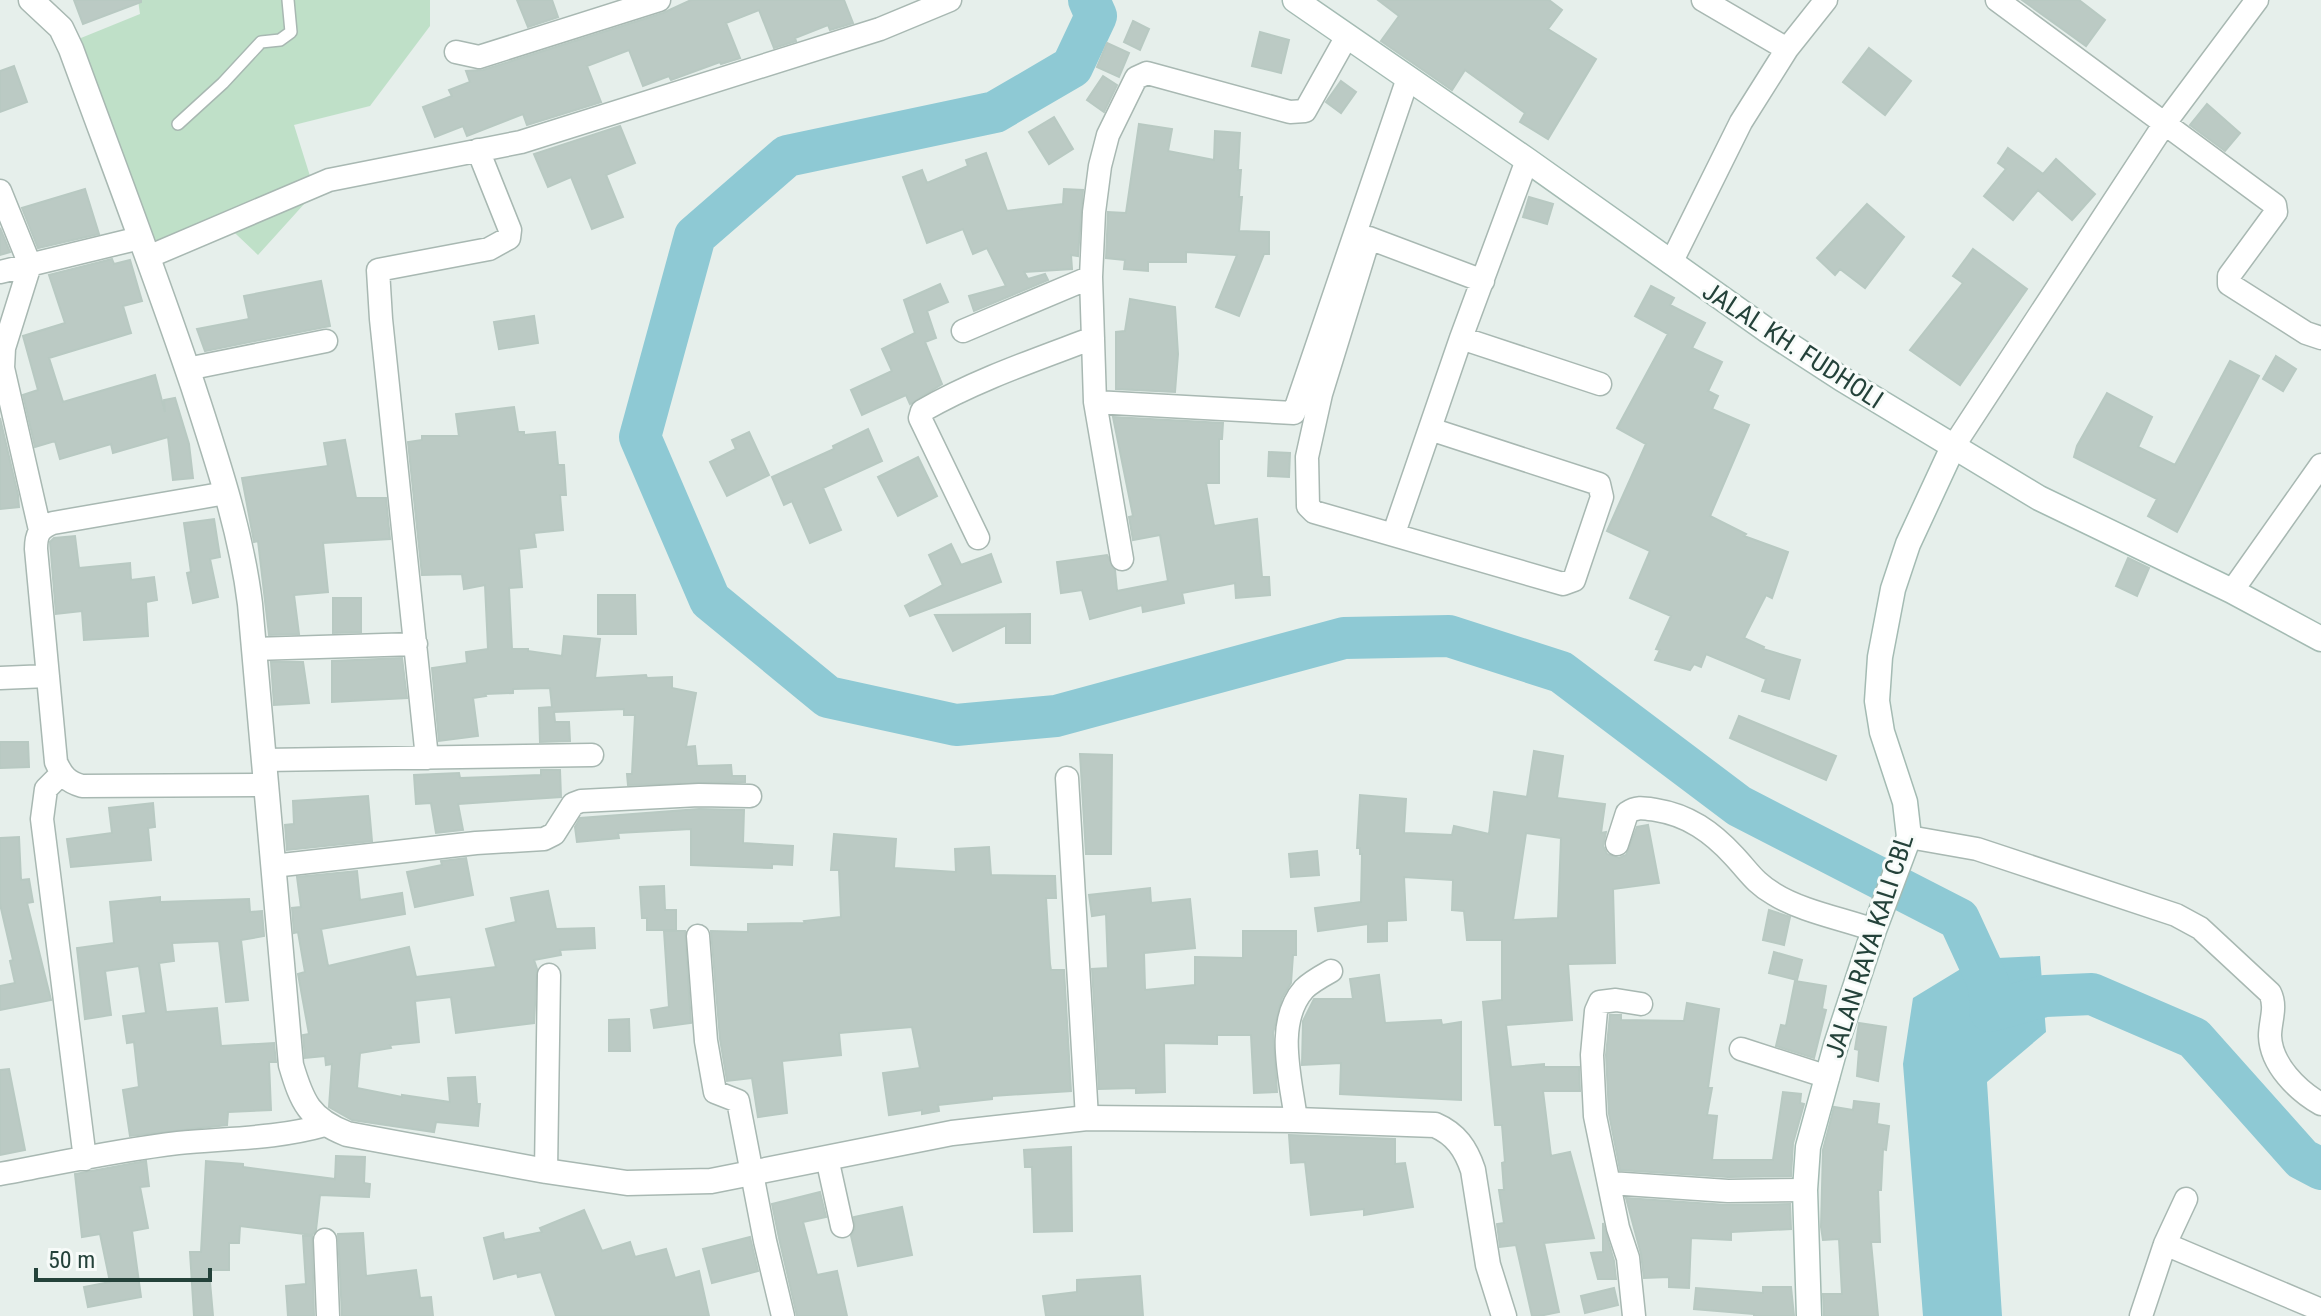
<svg xmlns="http://www.w3.org/2000/svg" width="2321" height="1316" font-family="'Roboto Condensed',sans-serif">
<style>
.green{fill:#bfe0c8}
.water{fill:#8ec9d4}
.lines{fill:none;stroke-linecap:round;stroke-linejoin:round}
.river{stroke:#8ec9d4;stroke-width:42}
.building{fill:#bbcac4;stroke:#b8c9c2;stroke-width:2;fill-rule:evenodd}
.service-casing{stroke:#a8b8b2;stroke-width:14}
.minor-casing{stroke:#a8b8b2;stroke-width:25}
.tertiary-casing{stroke:#a8b8b2;stroke-width:27}
.secondary-casing{stroke:#a4bbb3;stroke-width:27}
.service{stroke:#fff;stroke-width:11}
.minor{stroke:#fff;stroke-width:22}
.tertiary{stroke:#fff;stroke-width:24}
.secondary{stroke:#fff;stroke-width:24}
.labels{text-anchor:middle;dominant-baseline:central;stroke-width:6;stroke-linejoin:round;paint-order:stroke}
.street-label{font-size:26px;fill:#24423a;stroke:#f7fbf9}
</style>
<rect width="100%" height="100%" fill="#e6efeb"/>
<!-- green -->
<path class="green" d="M138,0H430V26L370,106L294,125L315,192L258,255L219,218L147,249L76,40L140,14Z"/>
<!-- water -->
<path class="water" d="M2040,956L2046,1032L1987,1082L2002,1316H1923L1903,1064L1913,998L1977,959Z"/>
<g class="lines">
<!-- river -->
<path class="river" d="M1089,0L1096,16L1072,67L995,112L787,156L695,236L640,437L710,600L828,697L956,725L1056,716L1344,638L1449,636L1561,672L1739,806L1959,919L1988,982L1992,1009
M1990,1011L2045,996L2092,994L2194,1038L2302,1159L2321,1169"/>
</g>
<!-- building -->
<path class="building" d="M74,0H141V2L83,24Z
M517,0H552L558,17L528,27Z
M691,0H844L853,23L830,30L828,25L795,38L796,41L774,48L759,10L726,23L740,58L721,64L720,62L671,80L669,76L643,86L629,50L587,66L601,102L527,125L523,114L467,136L463,126L435,137L423,107L452,96L449,90L470,82L466,71L483,70L663,13Z
M1378,0H1549L1562,10L1548,29L1596,59L1548,139L1520,122L1525,113L1465,70L1452,90L1381,41L1399,16Z
M2022,0H2079L2105,20L2086,46Z
M1133,21L1149,29L1140,50L1124,42Z
M1260,32L1289,40L1281,73L1252,66Z
M1107,43L1129,53L1119,77L1097,67Z
M1869,48L1911,81L1885,115L1843,82Z
M14,66L27,102L0,112V71Z
M1103,76L1117,85L1104,112L1087,100Z
M1341,81L1356,92L1341,113L1326,102Z
M2207,104L2240,133L2225,151L2190,125Z
M1054,117L1073,149L1049,164L1029,132Z
M1139,124L1172,129L1168,151L1214,160L1215,131L1240,133L1238,170H1241L1239,197H1242L1239,231L1269,232V254H1264L1239,316L1216,307L1237,255L1186,252V262H1148V271L1124,269L1125,260L1106,258L1108,212L1126,213Z
M620,126L635,163L606,175L623,217L592,229L571,177L548,187L534,154Z
M2008,148L2043,174L2056,159L2095,194L2072,220L2038,190L2013,220L1984,196L2006,169L1998,163Z
M986,153L1007,211L1063,204L1064,189L1083,190L1078,256L1071,255L1072,269L1024,272L1028,279L1045,274L1048,280L974,311L969,296L1006,286L987,248L973,254L963,229L927,243L903,177L922,170L927,183L968,166L966,160Z
M85,189L99,234L38,248L22,208Z
M1529,197L1553,204L1547,224L1523,217Z
M1867,204L1904,237L1865,288L1840,269L1835,275L1817,258Z
M0,228L10,252L0,255Z
M1973,249L2027,289L1960,385L1910,350L1963,283L1953,276Z
M112,259L114,264L130,260L142,301L123,306L131,333L49,358L63,402L155,375L165,412L164,400L175,398L189,444L193,478L173,480L168,437L113,453L111,444L60,459L55,441L35,447L23,395L38,390L23,336L65,323L49,275Z
M321,281L330,326L205,351L197,329L249,319L244,296Z
M940,284L948,302L927,311L936,338L925,342L942,384L910,404L906,395L862,415L851,390L892,371L882,349L915,333L904,300Z
M1651,286L1674,298L1670,305L1705,323L1692,348L1722,362L1708,391L1718,396L1712,409L1749,425L1710,516L1746,534L1744,536L1788,552L1772,598L1766,595L1744,638L1764,647L1763,649L1800,660L1789,699L1762,691L1766,679L1706,654L1701,667L1694,664L1690,670L1655,660L1660,650L1656,649L1671,616L1630,598L1650,551L1607,531L1646,444L1617,428L1668,334L1635,316Z
M1130,299L1175,307L1178,354L1175,392L1116,389V332L1125,331Z
M534,316L538,343L499,349L494,322Z
M2276,356L2296,369L2283,391L2263,379Z
M2230,361L2259,376L2177,532L2148,516L2157,499L2074,457L2077,446L2107,393L2152,417L2138,447L2175,465Z
M514,407L518,432H524V435L555,432L558,465H564L566,495H560L563,530L534,533L536,547L519,549L522,587L509,588L512,649H528V651L562,656L564,636L600,639L595,678L646,675L647,678L672,677V688L696,693L686,747L695,746L697,766L731,765L732,776H745V782L628,785L627,774H632L635,715H624V709L554,712L555,722H569L570,741L540,742L539,708L552,707L550,688L513,689V693L485,694L486,696L473,698L478,736L439,741L432,668L467,663L466,652L488,649L485,585L464,589L462,574L422,575L408,442L422,440V436H459L456,414Z
M1113,417L1223,423L1222,439H1219V483H1206L1214,526L1257,519L1262,577H1269L1270,595L1236,598L1235,583L1182,593L1184,603L1143,612L1142,605L1090,619L1082,590L1061,593L1057,562L1107,555L1115,570L1117,591L1168,581L1160,535L1133,540L1129,517L1133,516Z
M0,418L18,495L19,507L0,509Z
M868,429L882,461L823,488L841,530L810,543L792,501L784,505L772,477L834,449L833,446Z
M749,432L769,475L727,496L710,462L736,449L732,440Z
M345,440L356,498H386L390,539L323,543L328,592L294,595L299,634L269,635L258,541L254,542L242,478L328,466L324,443Z
M1269,452L1290,453L1289,477L1268,476Z
M918,457L937,496L898,516L878,477Z
M214,519L220,557L210,559L218,597L193,603L187,573L191,572L184,523Z
M75,536L79,568L130,563L131,580L154,577L157,600L146,602L148,636L84,640L82,611L56,614L50,542L54,538Z
M951,544L961,565L991,554L1001,582L910,616L905,606L943,585L929,555Z
M2128,558L2149,568L2137,596L2116,586Z
M598,595H635L636,634H598Z
M333,598H361V632L333,633Z
M1030,614V643H1006V625L953,651L935,615Z
M402,658L407,698L332,702V661Z
M271,662H303L309,703L274,705Z
M1739,716L1836,756L1826,780L1730,738Z
M0,742H28L29,767L0,768Z
M1534,751L1563,756L1557,798L1605,804L1601,833L1606,832L1603,846L1607,854L1619,858L1626,855L1637,827L1648,825L1659,883L1613,889L1615,963L1568,964L1572,1020L1506,1025L1511,1067L1544,1064V1067H1579L1580,1091H1543L1551,1156L1570,1152L1594,1238L1544,1243L1559,1312L1539,1316H1532L1516,1245L1500,1247L1497,1224L1504,1223L1499,1190H1504L1502,1163L1505,1162L1502,1125H1495L1483,1002L1502,1000V940H1467L1464,911L1452,910L1453,880L1404,877L1406,920L1387,921V941L1368,942V924L1318,931L1315,908L1361,902L1362,854H1360V848H1357L1360,795L1406,799L1404,833L1452,835L1454,826L1489,834L1494,792L1527,797ZM1526,833L1561,838L1558,918L1513,920Z
M1080,754L1112,755L1111,854H1086Z
M541,770H560L561,797L458,804L463,830L436,833L431,803L416,804L414,775L459,773L460,778L541,775Z
M368,796L372,841L287,850L285,825L294,824L293,801Z
M153,803L155,827L148,828L151,860L71,867L67,839L112,833L109,808Z
M699,809L744,810L743,843L793,846L792,865L772,864V868L691,865V829L618,833L619,838L577,842L575,827L580,818Z
M834,834L896,839L894,868L956,872L955,849L989,847L991,875L1055,876L1056,898H1046L1050,964L1051,970H1064L1071,1091L992,1096V1099L938,1105L939,1111L922,1114V1110L889,1115L883,1073L920,1068L912,1027L839,1033L841,1055L782,1061L787,1113L758,1117L752,1078L727,1081L720,1039L711,931L748,932V924L805,923L804,921L841,917L839,870H831Z
M19,837L21,880L29,879L33,902L27,903L51,1000L0,1010V986L15,983L10,961L13,960L0,904V838Z
M1317,851L1319,875L1291,877L1289,854Z
M466,858L473,895L415,907L407,872L442,865L441,861Z
M357,871L360,900L402,893L405,914L321,929L328,966L409,947L416,977L496,967L486,929L516,922L511,898L548,891L556,929L594,928L595,948L560,950L561,955L534,960L537,969L534,1023L456,1033L451,997L415,1001L419,1042L390,1045L391,1048L360,1053L357,1088L402,1097V1095L450,1102L448,1078L475,1077L477,1104H480L478,1126L436,1122L434,1132L352,1120L329,1107L332,1064L326,1065L325,1056L305,1058L303,1035L309,1034L298,974L305,972L298,932L294,933L292,908L301,907L297,877Z
M664,886L665,910H676V930H647V918H642L640,887Z
M1150,888L1151,903L1190,899L1195,948L1144,953L1145,990L1195,985V957L1243,958V931H1296V955H1293L1291,983L1282,998L1273,1033L1277,1092L1254,1093L1251,1035H1217V1044L1164,1043L1165,1092L1136,1093V1088L1099,1089L1092,969L1108,968L1106,914L1092,916L1089,895Z
M160,897V902L249,899L250,912L262,911L264,936L241,940L248,1000L226,1002L219,941L172,943L174,961L159,963L166,1012L217,1008L221,1046L274,1043L276,1062H269L271,1110L228,1112L227,1125L130,1136L123,1090L139,1087L134,1042L127,1043L123,1016L146,1013L139,966L105,971L111,1015L85,1019L77,948L114,943L110,902Z
M1769,910L1790,917L1784,945L1763,940Z
M664,931H685L691,1023L654,1028L651,1010L669,1007Z
M1774,952L1802,960L1797,980L1769,973Z
M1379,975L1385,1023L1441,1020L1442,1025L1461,1022V1100L1340,1094L1341,1063L1302,1065L1303,1021L1314,999H1353L1350,979Z
M1795,981L1826,986L1822,1009L1826,1010L1814,1058L1776,1046L1781,1025L1786,1026Z
M1687,1003L1719,1009L1708,1088H1712L1707,1115L1717,1116L1712,1160H1773L1783,1092L1801,1094L1800,1103L1804,1104L1793,1143L1791,1176L1728,1177L1620,1170L1609,1114L1606,1055L1610,1015H1621V1020L1684,1021Z
M629,1019L630,1051H609V1020Z
M1859,1023L1886,1027L1878,1081L1857,1076L1859,1050L1855,1049Z
M9,1069L25,1150L0,1155V1070Z
M1854,1101L1879,1104L1877,1124L1889,1126L1886,1150L1883,1149L1881,1190H1878L1880,1242H1871L1878,1316H1824L1823,1294H1842L1839,1239L1823,1240L1821,1227L1823,1150L1834,1107L1853,1110Z
M1289,1135L1395,1139V1164L1405,1163L1413,1207L1364,1215V1209L1311,1215L1305,1162L1291,1163Z
M1071,1147L1072,1231L1034,1232L1032,1167H1025L1024,1150Z
M336,1156L365,1157L364,1183L370,1184L369,1197L320,1195L316,1230L312,1235L240,1226L239,1243H229V1270H209L213,1316H194L190,1252H201L206,1161L243,1164V1167L335,1179Z
M146,1161L149,1186L140,1187L148,1228L132,1231L141,1297L88,1307L84,1287L110,1282L100,1234L82,1237L75,1174Z
M820,1192L826,1217L803,1222L817,1275L837,1271L847,1316H797L779,1238L772,1204Z
M1626,1198L1727,1205L1790,1204L1791,1229L1731,1232V1240L1691,1238L1689,1288L1669,1287V1277L1644,1278L1641,1254Z
M902,1207L912,1255L858,1266L851,1236L855,1229L854,1217Z
M584,1210L602,1251L630,1242L635,1257L666,1249L675,1278L699,1271L709,1316H556L541,1272L518,1277L517,1273L494,1279L484,1238L503,1233L504,1240L542,1232L540,1228Z
M1603,1223L1614,1261L1616,1279H1598L1591,1253L1603,1252Z
M363,1233L366,1276L416,1270L420,1298L431,1297L433,1316H342L338,1234Z
M303,1236H312L314,1316H288L286,1286L306,1284Z
M750,1237L758,1271L712,1283L703,1249Z
M1140,1276L1143,1316H1046L1043,1296L1077,1292V1280Z
M1763,1287H1791L1794,1316H1754V1314L1694,1309L1696,1288L1763,1293Z
M1614,1288L1618,1305L1585,1313L1581,1296Z"/>
<g class="lines">
<!-- service casing -->
<g class="service-casing">
<path id="service" d="M178,124L223,83L261,42L280,40L291,32L288,0"/>
</g>
<!-- minor casing -->
<g class="minor-casing">
<path id="minor" d="M1703,0L1787,49
M1997,0L2275,205L2276,212L2229,276V284L2306,333L2321,338
M456,52L479,57L659,0
M0,191L30,265L4,348L3,368L40,530
M148,257L329,180L521,142L880,29L950,0
M1671,263L1741,122L1787,49L1826,0
M0,272L140,238
M1091,277L1094,212L1100,166L1108,135L1136,78L1147,73L1290,112L1305,111L1347,36
M963,331L1091,277L1095,402L1122,559
M1461,338L1600,384
M187,369L326,341
M1095,402L1294,413L1408,78
M1430,429L1599,484L1602,497L1574,580L1563,584L1314,512L1308,506L1307,457L1321,394L1369,238L1483,281
M1953,447L2165,123L2257,0
M226,493L53,523C39,528 36,535 36,549L56,762C62,776 68,782 82,786L266,785
M1394,533L1461,338L1527,160
M978,538L920,418L922,411C976,380 1035,360 1093,338
M2232,591L2321,465
M254,649L416,644
M0,678L48,676
M427,758L381,319L378,270L489,249L509,238L510,230L478,150
M264,760L592,755
M61,774L46,789L42,819L85,1159
M1067,778L1087,1118
M1909,837L1977,849L2176,915L2200,928L2270,993C2277,1007 2270,1021 2270,1036C2271,1065 2298,1091 2321,1104
M1617,844L1627,813C1637,806 1644,808 1656,810C1688,815 1712,832 1734,856C1749,872 1755,883 1774,894C1801,911 1843,919 1874,930
M273,866L476,843L544,839L554,834L573,804L581,801L699,795L750,796
M698,936L706,1041L715,1092L738,1101L765,1241L783,1316
M1741,1049L1828,1077
M1296,1120C1291,1079 1274,1023 1304,989C1311,982 1322,976 1331,971
M827,1158L842,1226
M546,1171L549,975
M0,1174C59,1163 118,1150 178,1143C228,1138 276,1139 325,1125
M1610,1183L1728,1191L1805,1190
M325,1240L328,1316
M2165,1244L2186,1199
M1634,1316L1628,1258L1618,1228L1595,1116L1592,1055L1596,1011L1600,1002L1616,1000L1641,1004
M2141,1316L2165,1244L2321,1310"/>
</g>
<!-- tertiary casing -->
<g class="tertiary-casing">
<path id="tertiary" d="M31,0L61,28L71,49C112,161 155,273 193,386C216,457 241,530 250,604L291,1065C302,1102 309,1119 347,1134L546,1171L627,1183L711,1181L952,1133L1087,1118L1296,1120L1435,1125C1456,1134 1466,1149 1473,1170L1488,1265L1504,1316"/>
</g>
<!-- secondary casing -->
<g class="secondary-casing">
<path id="secondary" d="M1295,0L1527,160L1768,331L1842,379L2039,498L2232,591L2321,639
M1809,1316L1805,1190L1808,1147L1836,1045L1874,930L1909,837L1905,802L1882,732L1877,701L1880,657L1893,589L1908,544L1953,447"/>
</g>
<!-- service -->
<use href="#service" class="service"/>
<!-- minor -->
<use href="#minor" class="minor"/>
<!-- tertiary -->
<use href="#tertiary" class="tertiary"/>
<!-- secondary -->
<use href="#secondary" class="secondary"/>
</g>
<g class="labels">
<!-- street labels -->
<g class="street-label">
<text transform="translate(1793 345) rotate(33)">JALAL KH. FUDHOLI</text>
<text transform="translate(1869 946) rotate(-72)">JALAN RAYA KALI CBL</text>
</g>
</g>
<!-- scale -->
<path d="M36 1268v12h174v-12" fill="none" stroke="#24423a" stroke-width="4"/>
<text x="48" y="1268" font-size="24" fill="#24423a" stroke="#f7fbf9" stroke-width="6" paint-order="stroke">50 m</text>
</svg>
